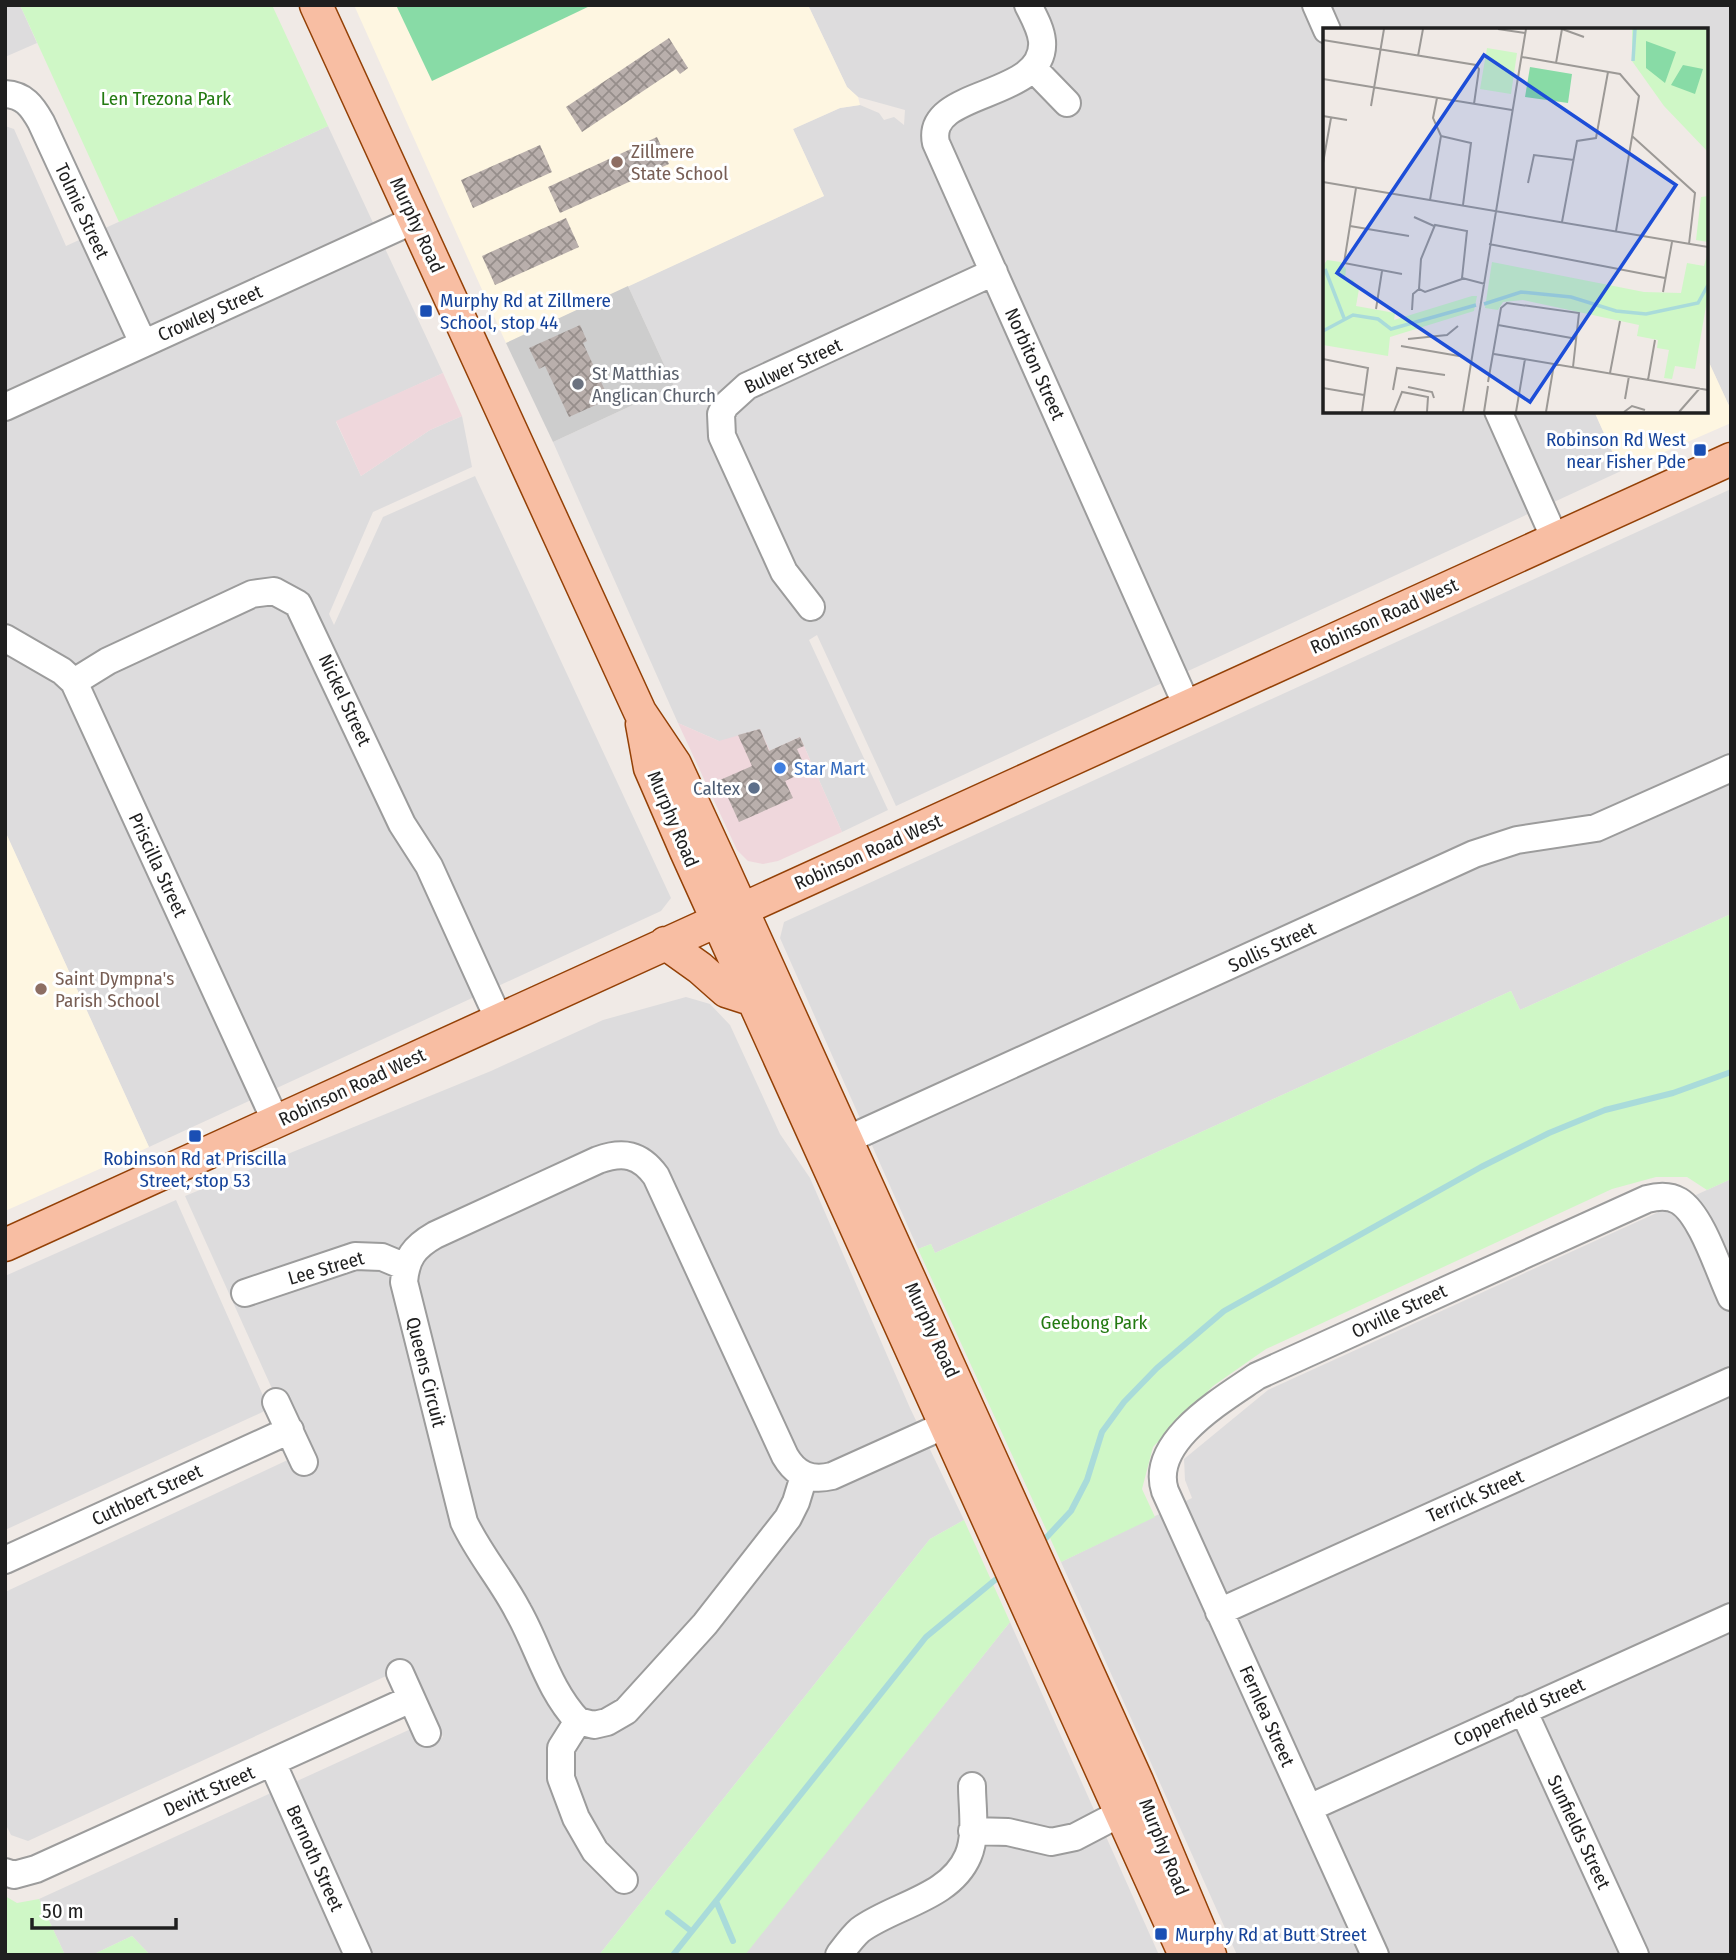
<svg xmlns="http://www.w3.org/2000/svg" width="1736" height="1960" font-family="'Fira Sans Condensed',sans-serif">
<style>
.residential{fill:#dddcdd}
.commercial{fill:#efd7dc}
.education{fill:#fef6e1}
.religious{fill:#cdcdcd}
.park{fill:#cff7c6}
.pitch{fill:#88dba6}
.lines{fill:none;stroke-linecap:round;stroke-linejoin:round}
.stream{stroke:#a9dbda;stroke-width:6}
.building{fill:url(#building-cross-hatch)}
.minor-casing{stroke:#9c9c9c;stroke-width:30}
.major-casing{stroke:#944107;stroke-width:35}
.minor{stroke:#fff;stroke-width:26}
.major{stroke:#f8bea3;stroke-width:32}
.education-dot{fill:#8d6e63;stroke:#fff;stroke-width:2.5}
.transit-dot{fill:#1a4fb4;stroke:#fff;stroke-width:2.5}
.worship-dot{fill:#6b7280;stroke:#fff;stroke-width:2.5}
.shop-dot{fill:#3f7fe0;stroke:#fff;stroke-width:2.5}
.service-dot{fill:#5c6f8a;stroke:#fff;stroke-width:2.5}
.labels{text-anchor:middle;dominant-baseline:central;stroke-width:6;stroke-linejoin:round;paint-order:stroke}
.park-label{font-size:19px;fill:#237a11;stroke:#fff}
.education-label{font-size:19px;fill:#785e54;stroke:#fff;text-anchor:start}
.street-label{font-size:19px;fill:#1f1f1f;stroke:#fff}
.transit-label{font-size:19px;fill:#164399;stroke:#fff;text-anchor:start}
.worship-label{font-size:19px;fill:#5b616d;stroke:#fff;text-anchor:start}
.shop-label{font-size:19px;fill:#366cbe;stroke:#fff;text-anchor:start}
.service-label{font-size:19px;fill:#4e5e75;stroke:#fff;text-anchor:end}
.inset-river{fill:none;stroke:#a9dbda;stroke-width:3.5}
.inset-road{fill:none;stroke:#9c9996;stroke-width:2}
.view{fill:#1d4ed8;fill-opacity:0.15;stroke:#1d4ed8;stroke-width:3.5}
.inset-edge{fill:none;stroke:#1f1f1f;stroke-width:3.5}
</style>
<defs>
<pattern id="building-cross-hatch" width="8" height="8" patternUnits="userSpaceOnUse" patternTransform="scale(1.75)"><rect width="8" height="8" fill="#b9afac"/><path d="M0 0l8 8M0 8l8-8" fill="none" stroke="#968e8b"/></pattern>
</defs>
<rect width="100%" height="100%" fill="#f0eae6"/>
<!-- residential -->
<path class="residential" d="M5,5H20L37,43L5,57Z
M808,5H1731V410L1706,356V30H1325V411H1594L1621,471L896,806L817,635L809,640L888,810L842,832L800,737L769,751L719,741L678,723L553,442L674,386L628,286L824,196L793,129L840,108L860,105L879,113L884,120L894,117L904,125L905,110L858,97L847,87Z
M5,126L14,129L66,246L328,126L443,373L336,422L361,476L430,430L462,416L472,467L373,512L329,614L334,625L383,517L475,476L671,898L661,911L149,1147L5,831Z
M1731,489V914L1520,1010L1511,991L935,1253L931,1244L918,1249L780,938L784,922Z
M686,997L710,1004L730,1025L780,1134L810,1178L910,1408L964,1520L930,1539L599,1955H150L132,1936L92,1955H65L39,1899L413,1728L423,1746L443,1737L410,1665L28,1841L11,1835L5,1823V1592L294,1457L301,1473L318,1466L284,1389L274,1393L185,1196L491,1071L603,1020Z
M1731,1179V1955H1237L1061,1562L1192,1498L1185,1480L1184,1459L1268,1390Z
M176,1200L269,1409L5,1530V1276Z
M1010,1622L1159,1955H744Z"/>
<!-- commercial -->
<path class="commercial" d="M443,373L462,416L430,430L361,476L336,421Z
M678,723L719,741L760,729L770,751L800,737L842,832L778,861L763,864L748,861L737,850Z"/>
<!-- education -->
<path class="education" d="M354,5H808L847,87L858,97L860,105L840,108L793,129L824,196L506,343Z
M1706,356L1731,410V423L1621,471L1594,411H1706Z
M5,831L149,1147L5,1211Z"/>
<!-- religious -->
<path class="religious" d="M628,286L674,386L553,442L506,343Z"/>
<!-- park -->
<path class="park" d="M20,5H272L328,126L119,222Z
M1731,914V1179L1707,1190L1687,1177H1656L1612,1189L1266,1349L1213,1386L1153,1447L1142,1489L1155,1517L1061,1562L918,1249L931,1244L935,1253L1511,991L1520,1010Z
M964,1520L1010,1622L745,1955H599L930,1539Z
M5,1896L17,1903L39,1899L65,1955H5Z
M132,1936L150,1955H92Z"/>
<!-- pitch -->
<path class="pitch" d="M396,5H592L432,81Z"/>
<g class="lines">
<!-- stream -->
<path class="stream" d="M1045,1539L1071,1511L1087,1480L1102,1432L1124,1402L1157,1368L1224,1311L1481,1167L1549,1133L1605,1110L1673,1093L1731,1072
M716,1901L733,1941
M668,1913L691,1931
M673,1955L926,1637L995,1580"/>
</g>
<!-- building -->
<path class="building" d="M669,38L688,68L680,74L676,69L582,132L566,107Z
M657,137L669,164L560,213L548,187Z
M540,145L552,172L473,208L461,180Z
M566,218L579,247L495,285L482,256Z
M580,325L587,341L583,343L609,399L569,417L545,366L539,369L529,348Z
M760,729L769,751L800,737L804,746L797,749L807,771L785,781L793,798L739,822L720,780L752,766L738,735Z"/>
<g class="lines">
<!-- minor casing -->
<g class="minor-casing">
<path id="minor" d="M1028,5C1034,17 1041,29 1042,41C1047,100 924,88 936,143L1187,706
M1316,5L1327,30
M1033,68L1067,103
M5,94C24,95 32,106 41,122L143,343
M5,407L414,220
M1498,411L1555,539
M811,607L784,572L722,436L721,414L725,406L747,386L994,272
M5,638L62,671L74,682L276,1122
M74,682L108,661L252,594L274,591L298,604L402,824L429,866L499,1020
M829,1148L1474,854L1517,840L1596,828L1731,768
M245,1293L355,1256L382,1257L406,1267
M276,1402L304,1462
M804,1476L796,1502L788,1518L705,1624L626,1711L607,1722L594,1725L578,1721C548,1689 539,1648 518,1611C502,1580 479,1554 464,1522L404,1282C406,1258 414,1247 435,1235L598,1160C623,1151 640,1154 656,1176L785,1456C796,1475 811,1481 832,1476L963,1417
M5,1560L290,1430
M1219,1612L1731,1381
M400,1673L427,1733
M1523,1710L1635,1955
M578,1721L561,1748V1778L576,1818L595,1851L624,1880
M272,1762L358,1955
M1309,1808L1731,1617
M972,1831L1008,1832L1051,1842L1075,1837L1119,1814
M5,1872L14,1875L36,1869L411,1699
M839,1955C845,1947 852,1937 860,1930C894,1905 950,1898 968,1856C977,1835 972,1807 972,1786
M1375,1955L1165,1491C1149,1442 1222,1400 1257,1376L1647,1199C1658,1196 1669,1195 1679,1201C1702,1215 1719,1272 1731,1297"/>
</g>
<!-- major casing -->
<g class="major-casing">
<path id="major" d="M316,5L640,712L675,764L723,868L1137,1781L1210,1955
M642,724L650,768L686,851L1185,1955
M665,943L700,968L726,991L754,1000
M5,1245L1731,459"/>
</g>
<!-- minor -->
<use href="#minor" class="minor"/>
<!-- major -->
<use href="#major" class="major"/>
</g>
<!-- markers -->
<g class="education-dot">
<circle cx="617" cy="162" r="7"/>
<circle cx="41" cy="989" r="7"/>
</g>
<g class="transit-dot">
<rect x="419" y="304" width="14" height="14" rx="3.5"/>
<rect x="1693" y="443" width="14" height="14" rx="3.5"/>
<rect x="188" y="1129" width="14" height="14" rx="3.5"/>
<rect x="1154" y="1927" width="14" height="14" rx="3.5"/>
</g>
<circle class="worship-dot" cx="578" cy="384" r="7"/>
<circle class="shop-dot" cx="780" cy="768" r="7"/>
<circle class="service-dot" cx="754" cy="788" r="7"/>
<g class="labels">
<!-- park labels -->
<g class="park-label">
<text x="166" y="98">Len Trezona Park</text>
<text x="1094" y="1322">Geebong Park</text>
</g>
<!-- education labels -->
<g class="education-label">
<text x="631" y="151">Zillmere<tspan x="631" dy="22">State School</tspan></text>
<text x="55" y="978">Saint Dympna's<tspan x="55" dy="22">Parish School</tspan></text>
</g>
<!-- street labels -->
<g class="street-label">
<text transform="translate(82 211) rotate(65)">Tolmie Street</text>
<text transform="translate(417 225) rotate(65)">Murphy Road</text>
<text transform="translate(210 313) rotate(-24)">Crowley Street</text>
<text transform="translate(1035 364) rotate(66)">Norbiton Street</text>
<text transform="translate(793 366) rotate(-25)">Bulwer Street</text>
<text transform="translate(1384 616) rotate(-24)">Robinson Road West</text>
<text transform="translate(345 700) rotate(65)">Nickel Street</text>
<text transform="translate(673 819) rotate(67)">Murphy Road</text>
<text transform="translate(868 852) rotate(-24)">Robinson Road West</text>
<text transform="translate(158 865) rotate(65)">Priscilla Street</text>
<text transform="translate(1272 947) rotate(-25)">Sollis Street</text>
<text transform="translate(352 1087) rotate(-25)">Robinson Road West</text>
<text transform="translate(326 1268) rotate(-16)">Lee Street</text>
<text transform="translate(1399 1311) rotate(-25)">Orville Street</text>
<text transform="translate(932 1330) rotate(65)">Murphy Road</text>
<text transform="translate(426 1372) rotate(76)">Queens Circuit</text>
<text transform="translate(147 1495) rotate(-25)">Cuthbert Street</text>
<text transform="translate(1475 1496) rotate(-24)">Terrick Street</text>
<text transform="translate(1519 1712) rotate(-24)">Copperfield Street</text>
<text transform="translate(1267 1716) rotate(66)">Fernlea Street</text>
<text transform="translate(209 1791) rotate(-24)">Devitt Street</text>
<text transform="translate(1579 1832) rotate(65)">Sunfields Street</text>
<text transform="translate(1164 1847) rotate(68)">Murphy Road</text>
<text transform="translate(315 1858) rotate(66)">Bernoth Street</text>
</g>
<!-- transit labels -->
<g class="transit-label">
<text x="440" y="300">Murphy Rd at Zillmere<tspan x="440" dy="22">School, stop 44</tspan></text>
<text x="1686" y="439" text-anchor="end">Robinson Rd West<tspan x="1686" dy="22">near Fisher Pde</tspan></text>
<text x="195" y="1158" text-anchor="middle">Robinson Rd at Priscilla<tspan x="195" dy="22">Street, stop 53</tspan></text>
<text x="1175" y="1934">Murphy Rd at Butt Street</text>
</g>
<!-- worship labels -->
<g class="worship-label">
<text x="592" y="373">St Matthias<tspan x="592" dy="22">Anglican Church</tspan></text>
</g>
<!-- shop labels -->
<g class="shop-label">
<text x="794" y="768">Star Mart</text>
</g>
<!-- service labels -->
<g class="service-label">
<text x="740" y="788">Caltex</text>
</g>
</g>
<!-- overview -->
<g transform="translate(1323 28)">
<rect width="385" height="385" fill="#f0eae6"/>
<path d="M309,1H385V124L341,78L309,33ZM164,20L194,25L188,66L157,61ZM385,168V214L373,212L378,169ZM385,223V267L372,341L352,338L349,351L341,350L346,322L334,320L335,312L314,308L316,297L200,272L180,274L175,282L162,280L169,234L321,264L358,265L364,235L381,238ZM4,232L18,234L23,241L22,250L30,252L36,261L33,278L72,285L71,292L149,268H154L151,283L67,309L65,328L0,317V238Z" fill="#cff7c6"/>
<path d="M323,13L353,24L342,55L323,40ZM360,37L380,41L372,66L348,57ZM207,39L249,46L245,75L202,69Z" fill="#88dba6"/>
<path class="inset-river" d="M310,33L312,1M2,241L21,290M161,276L198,264L248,269L293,283L323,286L375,275L385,257M0,303L30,287L55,291L68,301L153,277"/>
<path class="inset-road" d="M175,1L202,5M239,1L261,9M0,12L153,37L156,41L151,76M95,28L100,1M199,29L297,46L316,68L293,203M233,35L239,1M0,51L189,82M48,78L61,1M0,88L24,92M118,108L148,115L140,177M309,108L372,165L366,216M0,135L8,90M0,154L385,219M205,155L211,127L251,132M33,160L21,235L79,246M107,172L118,108L110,90L114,70M91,189L111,198M239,194L254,113L273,110L285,44M27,198L86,208M166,216L342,250M139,251L102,264L96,261L98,231L112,197L144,203L139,250L162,256M340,264L349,214M53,281L59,243M89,282L90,266L96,261M175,297L254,311M85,311L124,307L135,298M78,318L136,328M171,326L385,362M0,331L45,340L39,384M287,345L297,293M325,352L332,312M165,354L178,280L184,275L256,285L250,339M85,359L109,364L111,370M0,360L41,367M70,362L74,340L122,347M302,371L306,348M71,384L79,364L105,369L104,384M140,384L203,1M161,384L165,358M193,384L202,331M223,384L231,336M301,384L309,378L322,382M356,384L377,360"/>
<path class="view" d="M161,27L353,157L207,374L14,245Z"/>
<rect width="385" height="385" class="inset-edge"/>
</g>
<!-- border -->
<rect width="1736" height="1960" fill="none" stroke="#1f1f1f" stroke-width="14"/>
<!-- scale -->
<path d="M32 1918v10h144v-10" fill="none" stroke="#1f1f1f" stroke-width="3.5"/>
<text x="42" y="1918" font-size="21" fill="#1f1f1f" stroke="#ffffff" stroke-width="5" paint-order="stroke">50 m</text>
</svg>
